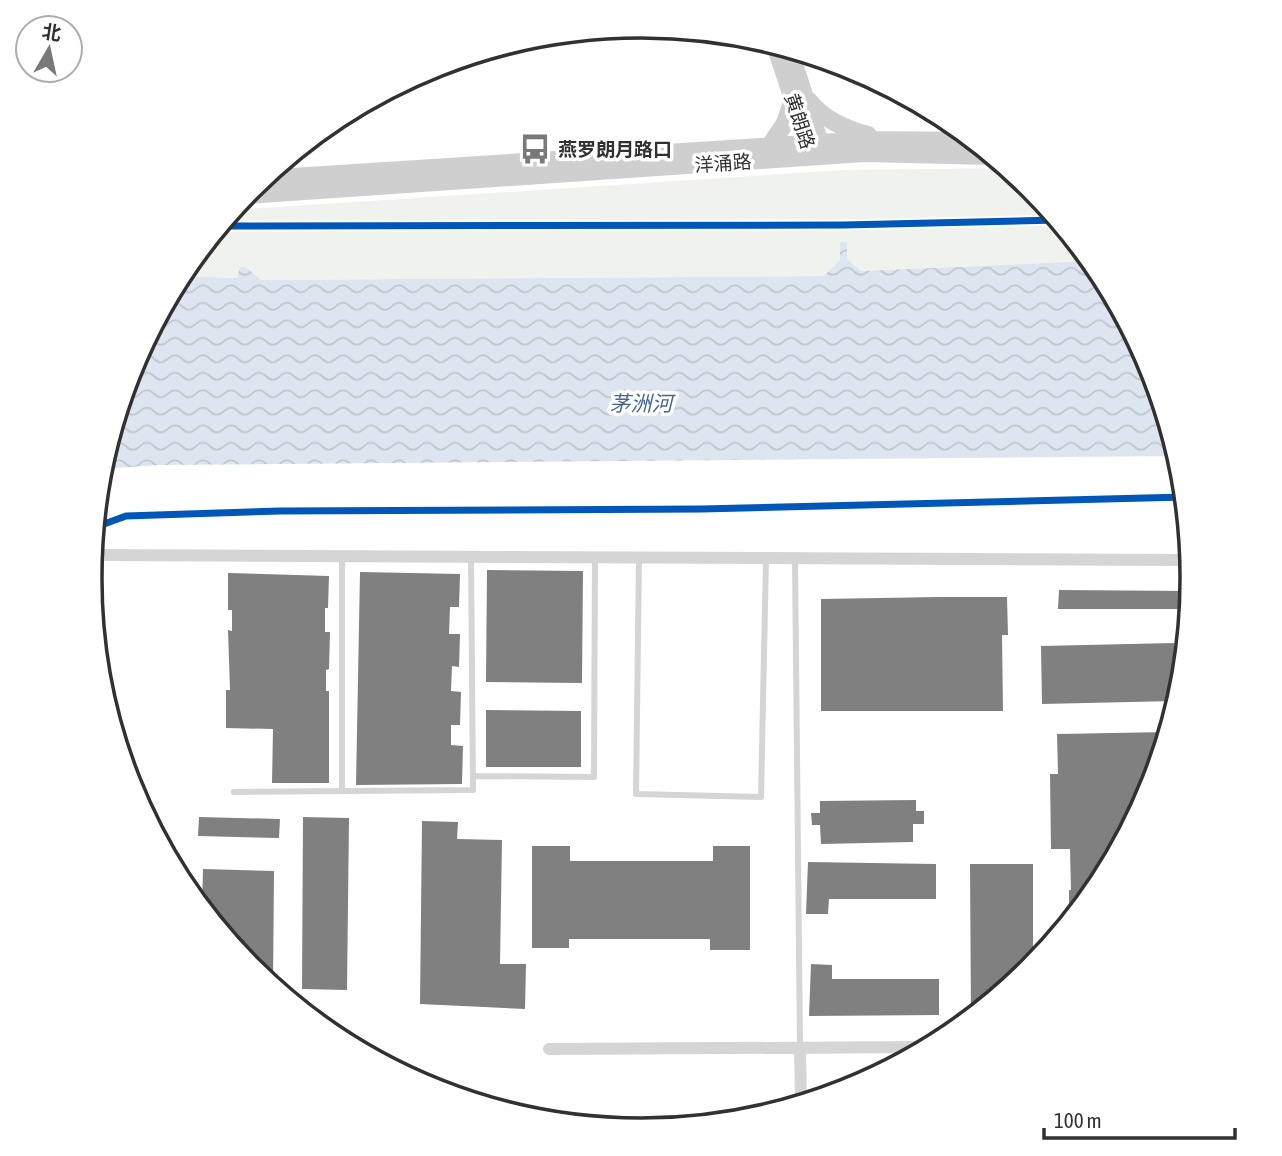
<svg xmlns="http://www.w3.org/2000/svg" width="1282" height="1156" font-family="'Asap Condensed','Noto Sans SC',sans-serif">
<style>
.park{fill:#f0f3ed}
.water{fill:url(#water-waves)}
.building{fill:#808080}
.lines{fill:none;stroke-linecap:round;stroke-linejoin:round}
.lane{stroke:#d5d5d5;stroke-width:6}
.street{stroke:#d5d5d5;stroke-width:12}
.secondary{stroke:#cfcfcf;stroke-width:18}
.cycleway-casing{stroke:#fff;stroke-width:11}
.cycleway{stroke:#0057b8;stroke-width:7}
.labels{text-anchor:middle;dominant-baseline:central;stroke-width:7;stroke-linejoin:round;paint-order:stroke}
.street-label{font-size:19px;fill:#313131;stroke:#fff}
.poi-label{font-size:19px;font-weight:bold;fill:#313131;stroke:#fff;text-anchor:start}
.water-label{font-size:21px;font-style:italic;fill:#45678e;stroke:#fff}
.rim{fill:none;stroke:#313131;stroke-width:3.5}
</style>
<defs>
<pattern id="water-waves" width="16" height="10" patternUnits="userSpaceOnUse" patternTransform="scale(1.75)"><rect width="16" height="10" fill="#dde6f0"/><path d="M0 5q4-4 8 0t8 0" fill="none" stroke="#bec6ce"/></pattern>
</defs>
<rect width="100%" height="100%" fill="#fff"/>
<!-- park -->
<path class="park" d="M1008,168L1031,188L1091,261L861,271L847,259V242L840,243V260L824,276L261,280L246,267L240,268L238,278L180,276L232,210L844,170Z"/>
<!-- water -->
<path class="water" d="M840,242H847V259L861,271L1091,261L1100,272L1151,367L1178,456L159,465L100,469L131,366L180,276L237,278L240,267H246L261,280L824,276L840,260Z"/>
<!-- building -->
<path class="building" d="M487,570L583,571L582,683L486,682Z
M360,572L460,574L459,607H450L449,634H460L459,667L452,666L451,691L461,692L460,725H451V745L463,746L462,784L356,785Z
M228,573L329,576L328,608H325V632H330L329,669L326,670V691H329V783H272L273,729L226,728V690H230L228,630L232,631V610H228Z
M1059,590L1189,591V609H1058Z
M939,597H1007L1008,635H1002L1003,711H821V599Z
M1174,643L1175,701L1042,704L1041,646Z
M486,710L581,711V767H486Z
M1168,732L1151,790L1100,885L1069,923V890H1071L1070,849H1051L1050,774H1058L1057,734Z
M916,800V811H924V824H913V842L821,844L820,825H812L811,813H820V801Z
M199,817L280,819L279,838L198,836Z
M303,817L349,818L347,990L302,989Z
M422,821L458,822L457,839L502,840L500,964H526L525,1009L420,1004Z
M532,846H570V861H713V846H750V950H710V939H569V948H532Z
M808,862L936,864V899H829L828,914H806Z
M970,864H1033V966L971,1018Z
M203,869L274,871L273,986L251,968L202,909Z
M811,964L832,965V979H939V1015L809,1016Z"/>
<g class="lines">
<!-- lane -->
<path class="lane" d="M342,557V791
M639,557L636,794L761,797L766,558
M795,558L800,1048
M473,776L594,777L595,557
M234,792L473,790L471,556"/>
<!-- street -->
<path class="street" d="M92,555L1191,560
M800,1048L801,1103
M549,1049L928,1047"/>
<!-- secondary -->
<path class="secondary" d="M775,45L811,154
M789,49L820,143V153
M809,101C824,120 845,129 868,135
M769,147L785,123L793,99
M261,179L868,140L974,141
M245,195L864,153L992,156"/>
<!-- cycleway casing -->
<g class="cycleway-casing">
<path id="cycleway" d="M219,226L844,225L1058,220
M95,524H104L126,516L281,511L701,509L1185,497"/>
</g>
<!-- cycleway -->
<use href="#cycleway" class="cycleway"/>
</g>
<!-- icons -->
<defs>
<g id="bus-bare" transform="scale(2.415)"><path d="M-5-6H5V4H4V6H2V4H-2V6H-4V4H-5ZM-3.5-4V0h7V-4ZM-3.5 1.2v1.5H-2V1.2ZM2 1.2v1.5H3.5V1.2Z" fill="#797979" stroke="#fff" stroke-width="2.5" paint-order="stroke"/></g>
</defs>
<g fill-rule="evenodd">
<use href="#bus-bare" x="535" y="149"/>
</g>
<g class="labels">
<!-- street labels -->
<g class="street-label">
<text transform="translate(800 121) rotate(72)">黄朗路</text>
<text transform="translate(723 163) rotate(-4)">洋涌路</text>
</g>
<!-- poi labels -->
<g class="poi-label">
<text x="558" y="149">燕罗朗月路口</text>
</g>
<!-- water labels -->
<g class="water-label">
<text x="641" y="403">茅洲河</text>
</g>
</g>
<!-- crop -->
<path d="M0 0H1282V1156H0ZM641 38H641A539 539 0 0 1 1180 577V579A539 539 0 0 1 641 1118H641A539 539 0 0 1 102 579V577A539 539 0 0 1 641 38Z" fill="#fff" fill-rule="evenodd"/>
<path class="rim" d="M641 38H641A539 539 0 0 1 1180 577V579A539 539 0 0 1 641 1118H641A539 539 0 0 1 102 579V577A539 539 0 0 1 641 38Z"/>
<!-- north arrow -->
<g transform="translate(49 49) rotate(9)"><circle r="33" fill="#ffffff" stroke="#adadad" stroke-width="2"/>
<path d="M0-5L12 26L0 18L-12 26Z" fill="#797979"/>
<text y="-10" font-size="19" font-weight="bold" text-anchor="middle" fill="#313131">北</text>
</g>
<!-- scale -->
<path d="M1044 1128v10h191v-10" fill="none" stroke="#313131" stroke-width="3.5"/>
<text x="1054" y="1128" font-size="21" fill="#313131" stroke="#ffffff" stroke-width="5" paint-order="stroke">100 m</text>
</svg>
